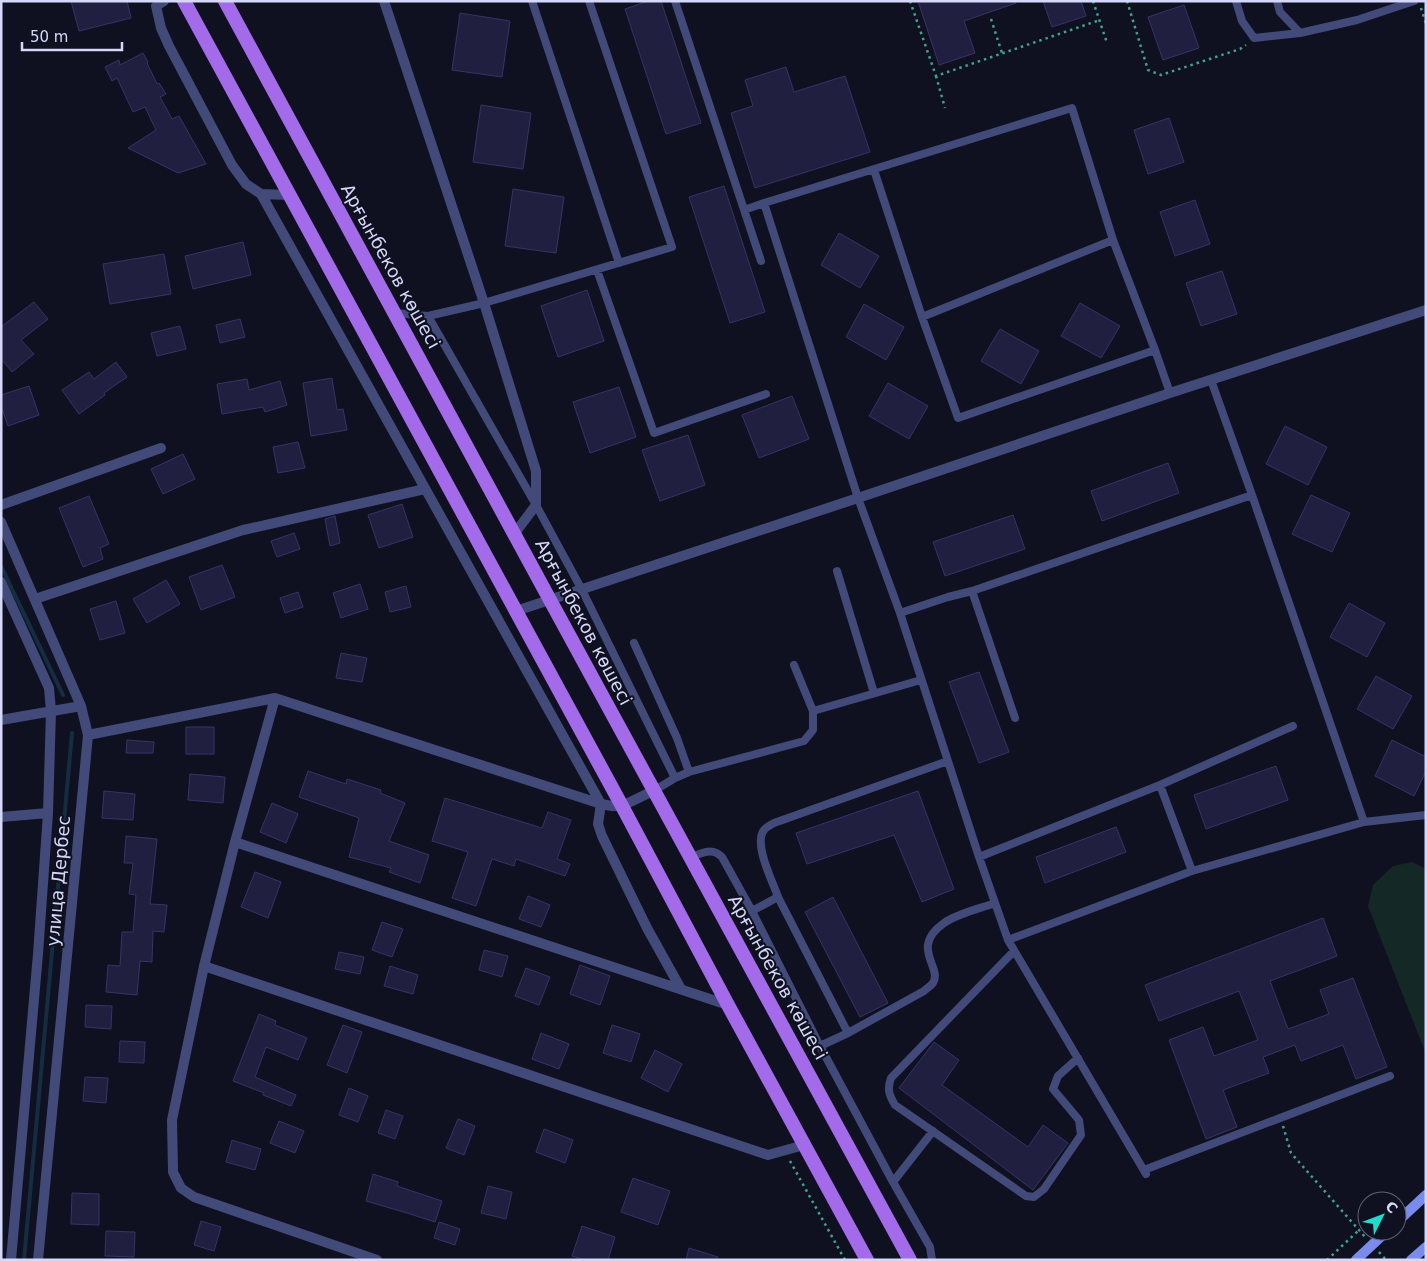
<svg xmlns="http://www.w3.org/2000/svg" width="1427" height="1261" font-family="'DejaVu Sans',sans-serif">
<style>
.green{fill:#142925}
.lines{fill:none;stroke-linecap:round;stroke-linejoin:round}
.stream{stroke:#142d40;stroke-width:4}
.building{fill:#201f3f;stroke:#353467}
.path{stroke:#3fa48b;stroke-width:2.5;stroke-dasharray:2.5 4;stroke-linecap:butt}
.service{stroke:#424a79;stroke-width:8}
.minor{stroke:#424a79;stroke-width:10}
.tertiary{stroke:#424a79;stroke-width:10}
.secondary{stroke:#798cec;stroke-width:10}
.primary{stroke:#a36bea;stroke-width:14}
.labels{text-anchor:middle;dominant-baseline:central;stroke-width:4;stroke-linejoin:round;paint-order:stroke}
.street-label{font-size:18px;fill:#d5d8f9;stroke:#101120}
</style>
<rect width="100%" height="100%" fill="#101120"/>
<!-- green -->
<path class="green" d="M1412,862L1426,869V1054L1368,906L1373,885L1393,866Z"/>
<g class="lines">
<!-- stream -->
<path class="stream" d="M1,566L63,695
M24,1260L72,733"/>
</g>
<!-- building -->
<path class="building" d="M71,1H127L131,18L79,31Z
M648,1H661L701,123L666,134L625,9Z
M918,1H1016V3L964,21L975,53L939,65Z
M1043,1H1081L1086,16L1052,27Z
M1184,5L1199,48L1163,60L1148,17Z
M460,13L510,21L502,77L452,70Z
M143,53L148,62L147,63L157,84L159,83L166,94L160,97L172,119L179,116L206,164L178,173L128,148L156,130L145,107L133,112L117,78L112,81L105,67L119,60L120,65Z
M786,67L794,92L845,76L870,152L755,188L731,113L753,106L745,80Z
M481,105L531,113L523,169L473,162Z
M1169,118L1184,162L1148,174L1134,130Z
M724,186L765,312L730,323L689,197Z
M513,189L564,197L556,253L505,246Z
M1195,200L1210,244L1175,256L1160,212Z
M839,233L879,256L860,288L821,265Z
M243,242L251,275L193,289L185,256Z
M164,254L171,294L110,304L103,264Z
M1222,271L1237,314L1201,326L1186,283Z
M587,290L604,341L558,357L541,306Z
M34,302L48,319L21,340L34,354L12,372L1,359V327Z
M1080,303L1120,326L1101,358L1061,336Z
M864,304L904,327L886,360L846,337Z
M240,319L245,337L220,343L216,325Z
M180,326L186,349L157,356L151,333Z
M1000,329L1039,351L1021,384L981,361Z
M116,362L127,377L104,393L105,395L79,414L62,390L89,372L94,379Z
M332,378L337,410L343,409L347,430L311,436L303,383Z
M247,379L249,390L280,381L287,405L265,412L263,407L222,414L217,384Z
M888,383L928,406L909,439L869,416Z
M29,386L39,415L8,426L1,406V395Z
M619,387L636,437L590,453L573,402Z
M792,396L809,439L759,458L742,415Z
M1285,426L1327,447L1308,485L1266,464Z
M688,435L705,485L660,501L642,450Z
M298,442L305,468L278,473L273,447Z
M183,454L195,479L163,494L151,469Z
M1168,463L1179,493L1102,521L1091,491Z
M1311,495L1350,513L1332,552L1292,534Z
M89,496L109,544L100,548L103,559L83,567L59,508Z
M402,504L413,537L379,548L368,515Z
M1013,515L1025,549L945,576L933,542Z
M335,516L340,543L330,546L325,519Z
M294,533L300,549L277,557L271,541Z
M222,565L235,597L201,610L189,577Z
M166,580L180,604L147,623L133,599Z
M360,584L368,609L341,618L333,593Z
M406,586L411,607L390,612L385,592Z
M298,592L303,607L285,613L280,598Z
M116,601L125,633L100,640L90,609Z
M1349,603L1385,623L1367,657L1330,637Z
M341,653L367,658L362,682L336,678Z
M979,672L1009,752L979,763L949,682Z
M1376,676L1412,696L1393,729L1357,709Z
M186,727H214V754H186Z
M127,740L154,742L153,753H126Z
M1392,740L1426,757V771L1414,796L1375,776Z
M1276,766L1288,800L1206,829L1194,795Z
M308,771L346,784L347,779L381,790L380,793L405,803L389,841L429,855L420,883L389,872L391,868L349,857L359,818L299,797Z
M190,774L225,777L223,803L188,800Z
M104,791L135,794L133,820L102,818Z
M918,791L954,889L922,902L894,835L807,864L796,833Z
M445,798L542,828L548,812L571,820L557,859L570,864L565,876L516,859L514,866L492,859L476,906L452,898L468,852L432,841Z
M272,803L298,814L286,843L260,832Z
M1116,827L1126,852L1045,883L1036,857Z
M126,836L157,839L150,904L167,905L164,932L153,931L152,962L140,961L137,995L106,992L108,965L120,966L122,932H133L136,895L129,894L133,863H124Z
M255,872L281,882L268,918L241,907Z
M528,896L550,905L541,927L519,919Z
M833,897L888,1003L860,1017L805,912Z
M1323,918L1337,956L1270,981L1288,1029L1329,1014L1320,990L1353,978L1387,1067L1356,1079L1343,1045L1301,1061L1295,1045L1263,1057L1269,1073L1223,1090L1237,1127L1206,1139L1169,1040L1203,1027L1214,1056L1258,1040L1239,991L1159,1021L1145,985Z
M382,922L403,929L392,957L372,950Z
M484,950L508,956L502,977L479,970Z
M339,952L364,957L360,974L335,969Z
M580,965L610,976L600,1005L570,994Z
M390,966L418,975L413,994L384,986Z
M526,968L550,977L539,1005L515,996Z
M86,1005L112,1006L111,1029L85,1027Z
M259,1014L276,1021L275,1025L307,1038L298,1060L266,1047L255,1077L296,1095L291,1106L263,1095L264,1093L233,1081Z
M343,1025L362,1032L347,1073L327,1065Z
M612,1025L640,1034L631,1062L603,1053Z
M541,1033L569,1044L559,1069L532,1059Z
M120,1041L145,1042L144,1063L119,1062Z
M934,1042L959,1060L942,1085L1028,1147L1043,1125L1068,1143L1033,1190L899,1088Z
M655,1050L682,1064L668,1092L641,1078Z
M85,1077L108,1078L106,1103L83,1101Z
M349,1088L368,1096L358,1122L339,1115Z
M386,1110L403,1116L395,1139L378,1133Z
M458,1119L475,1126L464,1155L446,1148Z
M279,1121L304,1131L295,1153L270,1143Z
M544,1129L573,1140L565,1163L536,1152Z
M232,1140L261,1149L255,1170L226,1162Z
M373,1174L398,1182L397,1186L442,1201L435,1222L407,1213L366,1201Z
M633,1178L670,1191L658,1225L621,1212Z
M488,1186L512,1192L506,1219L481,1213Z
M72,1193L99,1194V1225L71,1224Z
M201,1221L221,1227L214,1251L194,1245Z
M439,1222L460,1229L455,1245L434,1238Z
M582,1226L615,1237L608,1260H585L572,1256Z
M106,1231L135,1232L134,1257L105,1256Z
M689,1248L718,1257L717,1260H686Z"/>
<g class="lines">
<!-- path -->
<path class="path" d="M910,1L936,76L1100,20
M1093,1L1107,43
M1127,1L1148,70L1161,75L1240,49L1246,45
M1421,8L1426,24
M991,19L1002,53
M936,76L945,108
M1283,1126L1291,1153L1365,1237
M790,1161L845,1260
M1379,1252L1386,1260
M1327,1260L1359,1230"/>
<!-- service -->
<path class="service" d="M532,1L619,263
M675,1L761,261
M1236,1L1242,21L1254,38L1300,33
M1277,1L1280,12L1300,33L1357,20L1414,1
M874,170L922,317L958,418L1155,350
M744,210L764,203
M597,270L654,433L766,394
M396,313L428,316L484,303L672,247L589,1
M428,316L536,505L582,590L675,778
M922,317L1113,240
M1211,380L1252,495
M837,571L874,693
M972,591L1015,718
M900,613L858,498L764,203L1072,108L1113,240L1155,350L1170,393
M634,643L677,738L689,772
M794,665L813,711
M1293,726L1160,785L979,857L900,613L948,597L972,591L1252,495L1364,822L1426,815
M1160,785L1192,871L1364,822
M655,790L675,778L689,772L804,741L813,730V711L921,680
M691,857C703,853 712,847 722,857L752,911L778,897C773,882 753,844 764,830C766,827 771,825 774,823L948,761
M979,857L1008,940
M778,897L848,1033
M752,911L820,1046L848,1033L924,991C927,988 931,986 933,983C943,967 909,948 944,923C958,913 979,909 995,903
M1014,951L891,1078C887,1089 889,1095 895,1105L1026,1196L1034,1197L1044,1189L1081,1135L1079,1120L1053,1089L1058,1076L1078,1058
M820,1046L893,1182L930,1247L932,1260
M1144,1170L1390,1076
M1146,1174L1008,940L1192,871
M893,1182L933,1131"/>
<!-- minor -->
<path class="minor" d="M164,1L156,6L161,28L169,46L232,165L246,184L261,194L289,195
M384,1L484,303L536,471V505L515,533
M261,194L601,804L598,824L602,836L647,928L681,989
M1,505L161,448
M1,522L81,706L88,735L38,1260
M1,582L49,688L51,711L48,813L38,954L11,1260
M35,599L243,530L425,489
M275,698L235,842L204,966L172,1120L173,1172L181,1188L194,1197L377,1260
M1,720L81,706
M88,735L275,698L601,804L612,806H622L655,790
M1,817L48,813
M235,842L728,1005
M204,966L768,1155L804,1145"/>
<!-- tertiary -->
<path class="tertiary" d="M516,611L858,498L1170,393L1426,310"/>
<!-- secondary -->
<path class="secondary" d="M1397,1222L1426,1195
M1356,1260L1387,1231
M1411,1260L1426,1247"/>
<!-- primary -->
<path class="primary" d="M184,1L622,806L728,1005L867,1260
M225,1L550,600L910,1260"/>
</g>
<g class="labels">
<!-- street labels -->
<g class="street-label">
<text transform="translate(391 266) rotate(61)">Арғынбеков көшесі</text>
<text transform="translate(584 622) rotate(62)">Арғынбеков көшесі</text>
<text transform="translate(58 881) rotate(-85)">улица Дербес</text>
<text transform="translate(778 977) rotate(61)">Арғынбеков көшесі</text>
</g>
</g>
<!-- border -->
<rect width="1427" height="1261" fill="none" stroke="#d5d8f9" stroke-width="5"/>
<!-- north arrow -->
<g transform="translate(1382 1216) rotate(48)"><circle r="24" fill="#101120" stroke="#5f6177"/>
<path d="M0-4L9 19L0 12L-9 19Z" fill="#1fdbcc"/>
<text y="-8" font-size="14" font-weight="bold" text-anchor="middle" fill="#d5d8f9">С</text>
</g>
<!-- scale -->
<path d="M22 42v8h100v-8" fill="none" stroke="#d5d8f9" stroke-width="2.5"/>
<text x="30" y="42" font-size="15" fill="#d5d8f9" stroke="#101120" stroke-width="4" paint-order="stroke">50 m</text>
</svg>
